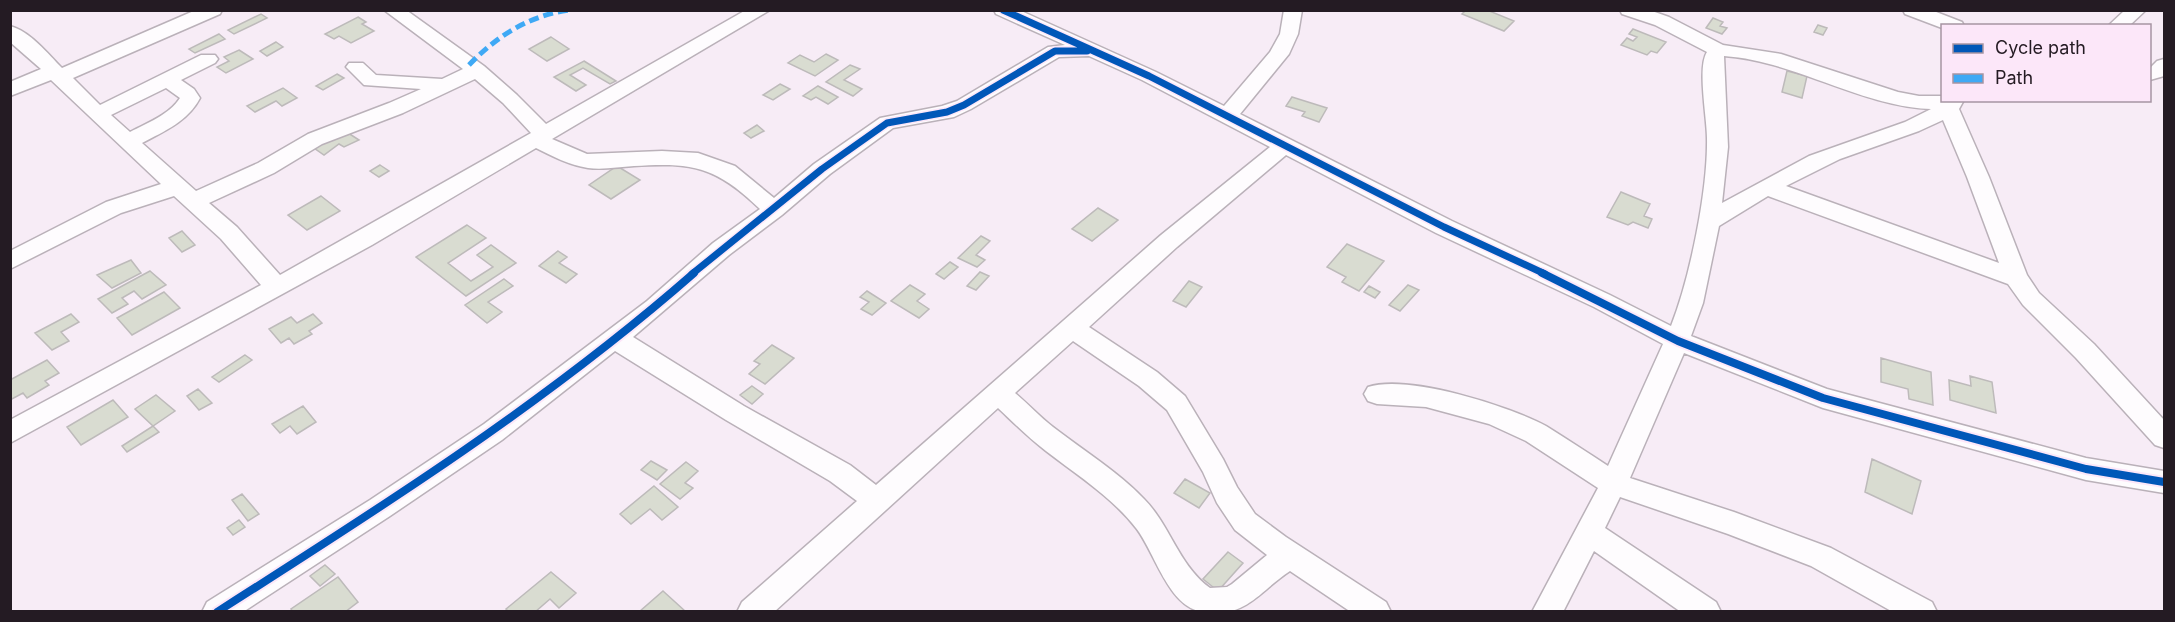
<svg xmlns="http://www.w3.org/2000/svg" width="2175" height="622" font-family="Inter,sans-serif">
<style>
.building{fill:#d9dcd1;stroke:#bdbaba;stroke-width:1.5}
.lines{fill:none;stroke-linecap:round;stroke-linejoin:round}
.street-casing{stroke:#bab1b9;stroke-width:3}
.street{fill:#fefcfe;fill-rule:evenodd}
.quiet{stroke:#3fa9f5;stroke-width:5;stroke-dasharray:10 5;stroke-linecap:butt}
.cycleway-far1-casing{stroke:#fce7f9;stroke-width:10}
.cycleway-casing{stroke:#fce7f9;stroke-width:12}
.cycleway-far1{stroke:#0057b8;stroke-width:7}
.cycleway{stroke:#0057b8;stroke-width:8}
</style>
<rect width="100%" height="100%" fill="#f7ecf6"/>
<!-- building -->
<path class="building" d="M1466,10H1487L1514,21L1504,31L1462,14Z
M261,14L267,18L234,34L228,30Z
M358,17L366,22L362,24L374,31L351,43L339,36L334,39L325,34Z
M1713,18L1723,22L1720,26L1727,28L1722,34L1706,28Z
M1818,25L1827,28L1823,35L1814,32Z
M1633,29L1666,42L1657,53L1651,51L1647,55L1621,45L1627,38L1633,41L1637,37L1629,34Z
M219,34L225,39L195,53L189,49Z
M551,37L569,49L547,61L529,49Z
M276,42L283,47L267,56L260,51Z
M239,50L253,59L226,73L217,67L229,61L224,57Z
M826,54L838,60L815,76L788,63L800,55L814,62Z
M584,61L616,81L610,84L583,68L570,75L586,85L576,91L554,77Z
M850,65L860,69L844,80L862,89L853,96L826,82Z
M1787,71L1807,76L1802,98L1782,92Z
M337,74L344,78L323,90L316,86Z
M780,84L790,89L773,100L763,95Z
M818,86L838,97L828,104L816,97L811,100L803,96Z
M283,88L297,98L282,106L276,101L255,112L247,106Z
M1292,97L1327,108L1319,122L1302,116L1305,112L1286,106Z
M757,125L764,131L751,138L744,133Z
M345,131L359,140L344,147L339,144L324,155L314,148Z
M380,165L389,171L379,177L370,171Z
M617,166L640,180L611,199L589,185Z
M1621,192L1650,204L1644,216L1652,219L1648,228L1633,222L1628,225L1607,217Z
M321,196L340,211L307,230L288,215Z
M1098,208L1118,220L1092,241L1072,229Z
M467,225L486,238L448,263L471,281L493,267L477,255L491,245L516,263L466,296L416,257Z
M182,231L195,245L182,252L169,238Z
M981,236L990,241L976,255L985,260L977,267L958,258Z
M1347,244L1384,261L1359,291L1342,282L1346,277L1327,267Z
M558,251L567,257L559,263L577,274L566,283L539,266Z
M131,260L141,273L112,288L97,275Z
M950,262L958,267L944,279L936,274Z
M150,271L166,285L142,299L134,291L122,298L128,304L112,313L98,299Z
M980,272L989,276L976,290L967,286Z
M504,279L513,286L488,302L502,312L487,323L465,305Z
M1189,281L1202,287L1186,307L1173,301Z
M910,285L925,294L917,301L929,309L919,318L891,301Z
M1408,285L1419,290L1400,311L1389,305Z
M1369,286L1380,292L1375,298L1364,292Z
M867,291L886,303L872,315L861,309L869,302L860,297Z
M164,292L180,308L132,335L117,318Z
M71,314L79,322L61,332L69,341L52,350L35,333Z
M313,314L322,323L309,331L312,334L294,344L289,338L281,343L269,329L291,317L297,323Z
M772,345L794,358L765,384L749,374L760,364L754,361Z
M245,355L252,360L219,382L212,377Z
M1881,358L1931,372L1933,405L1909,399L1908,389L1881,382Z
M47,360L59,373L45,381L49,385L27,398L23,393L10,400V380Z
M1970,376L1992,382L1996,413L1950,400L1949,380L1971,386Z
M752,386L763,394L752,404L740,395Z
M198,389L212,403L199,410L187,396Z
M156,395L175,411L153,426L135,409Z
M113,400L128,417L81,445L67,427Z
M303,406L316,422L297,434L290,426L280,433L272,424Z
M153,426L159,432L127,452L122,446Z
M1872,459L1921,481L1912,514L1865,492Z
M651,461L667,470L657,480L641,470Z
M686,462L698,471L685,483L693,488L680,499L660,484Z
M1185,479L1210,493L1199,508L1174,493Z
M654,486L678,507L662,520L650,509L631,524L620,514Z
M242,494L259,514L248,521L232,500Z
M239,520L245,527L233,535L227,528Z
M1228,552L1243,563L1218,591L1203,579Z
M325,565L335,574L320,586L310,576Z
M551,572L576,593L559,608L550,599L535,612H509L506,609Z
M338,577L358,602L345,612H293L291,609Z
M663,591L685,611L639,612Z"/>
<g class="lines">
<!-- street casing -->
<g class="street-casing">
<path id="street" d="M196,10H222L220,14L73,78L100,105L201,55H215L218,59L215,63L181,80L194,89L200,98C188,121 165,131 142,143L196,191L258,163L308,134L389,103L421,89L364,85L346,67L349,63H363L376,75L442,79L463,69L384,10H406L484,66L517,95L546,124L746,10H770L552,139L587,154L662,151L698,153L735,166L774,198L814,164L880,118L942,106L957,101L1048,47L1065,45L996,14L994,10H1019L1156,72L1224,106L1270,52L1280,34L1284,10H1302L1298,34L1289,54L1240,114L1452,221L1610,295L1671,326C1690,278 1708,190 1707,138C1707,118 1697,67 1707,52L1655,25L1622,14L1620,10H1649L1669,17L1723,45L1781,54L1898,92L1919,96H1942V100H1964L1959,109L1989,177L2027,275L2039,293L2094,344L2164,420V448L2155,445L2076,358L2023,305L2008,284L1768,196L1719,226L1703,303L1691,336L1827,389L2086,458L2164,471V493L2086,480L1823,408L1684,353L1630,478L1734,512L1831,548L1932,602L1937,612H1893L1811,566L1728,534L1620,497L1605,528L1716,602L1721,612H1681L1594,551L1563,612H1532L1598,488L1526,441L1489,424L1426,407L1377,404L1368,401L1364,394L1368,387C1408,374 1509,406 1546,426C1567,439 1588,453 1608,466L1663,344L1594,307L1436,233L1286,155L1177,247L1089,327L1157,372L1185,396L1223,459L1237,487L1255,514L1286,537L1386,602L1391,612H1351L1290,571C1258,592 1247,618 1203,612C1168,607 1155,552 1136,528C1112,497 1077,475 1046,451C1029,438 1014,423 998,408L774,612H737L742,602L857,501L830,481L726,420L615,351L502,440L390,516L243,612H202L207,602L370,500L484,424L647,301L713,243L760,209C717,167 693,162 634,166C619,167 603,170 588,168C569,165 552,156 536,148L372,245L10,443V420L261,285L221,239L174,196L121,213L10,269V251L106,202L161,184L51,80L10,96V82L41,69L10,42V26C30,31 48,54 62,68ZM1089,56L1142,80L1270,147L1161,235L876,485L850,465L744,406L633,337L729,255L782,215L830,174L893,128L954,117L971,109L1059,57ZM1724,56C1796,61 1859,106 1931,109L1905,122L1809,156L1722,203L1728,147ZM475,79L503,103L531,133L280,275L237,227L209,203L274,173L322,144L403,113ZM166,88L180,98C169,115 147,123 130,132L111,115ZM1943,120L1967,177L1999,263L1786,186L1840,159L1919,131ZM1073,341L1139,386L1167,410L1203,472L1217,503L1235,530L1267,555L1232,584L1227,587L1210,588C1179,566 1170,525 1144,499C1117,471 1084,451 1053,427C1040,417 1028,404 1015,393Z
M1903,10H1931L1962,22L1964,26H1942V28L1905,14Z
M2125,10H2146L2129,26H2108Z
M2164,59V76L2150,80V68L2157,61Z"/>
</g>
<!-- street -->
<use href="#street" class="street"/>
<!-- quiet -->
<path class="quiet" d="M469,65C497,36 528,16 569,10"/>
<!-- cycleway-far1 casing -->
<g class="cycleway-far1-casing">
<path id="cycleway-far1" d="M1003,10L1149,76L1444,227L1545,274
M692,274L822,169L887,123L947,112L964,105L1055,51H1087"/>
</g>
<!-- cycleway casing -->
<g class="cycleway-casing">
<path id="cycleway" d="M1542,273L1678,341L1823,398L2086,469L2164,482
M217,612C382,507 547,402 694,273"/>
</g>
<!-- cycleway-far1 -->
<use href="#cycleway-far1" class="cycleway-far1"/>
<!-- cycleway -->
<use href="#cycleway" class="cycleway"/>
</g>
<!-- border -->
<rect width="2175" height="622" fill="none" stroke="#241b23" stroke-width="24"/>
<!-- legend -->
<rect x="1941" y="24" width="210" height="78" fill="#fce7f9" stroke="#a695a3" stroke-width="1.5"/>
<rect x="1953" y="44" width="30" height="9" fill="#0057b8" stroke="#a695a3" stroke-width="1.5"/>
<text x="1995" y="54" font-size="18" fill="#241b23">Cycle path</text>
<rect x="1953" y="74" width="30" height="9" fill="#3fa9f5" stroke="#a695a3" stroke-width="1.5"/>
<text x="1995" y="84" font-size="18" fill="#241b23">Path</text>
</svg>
